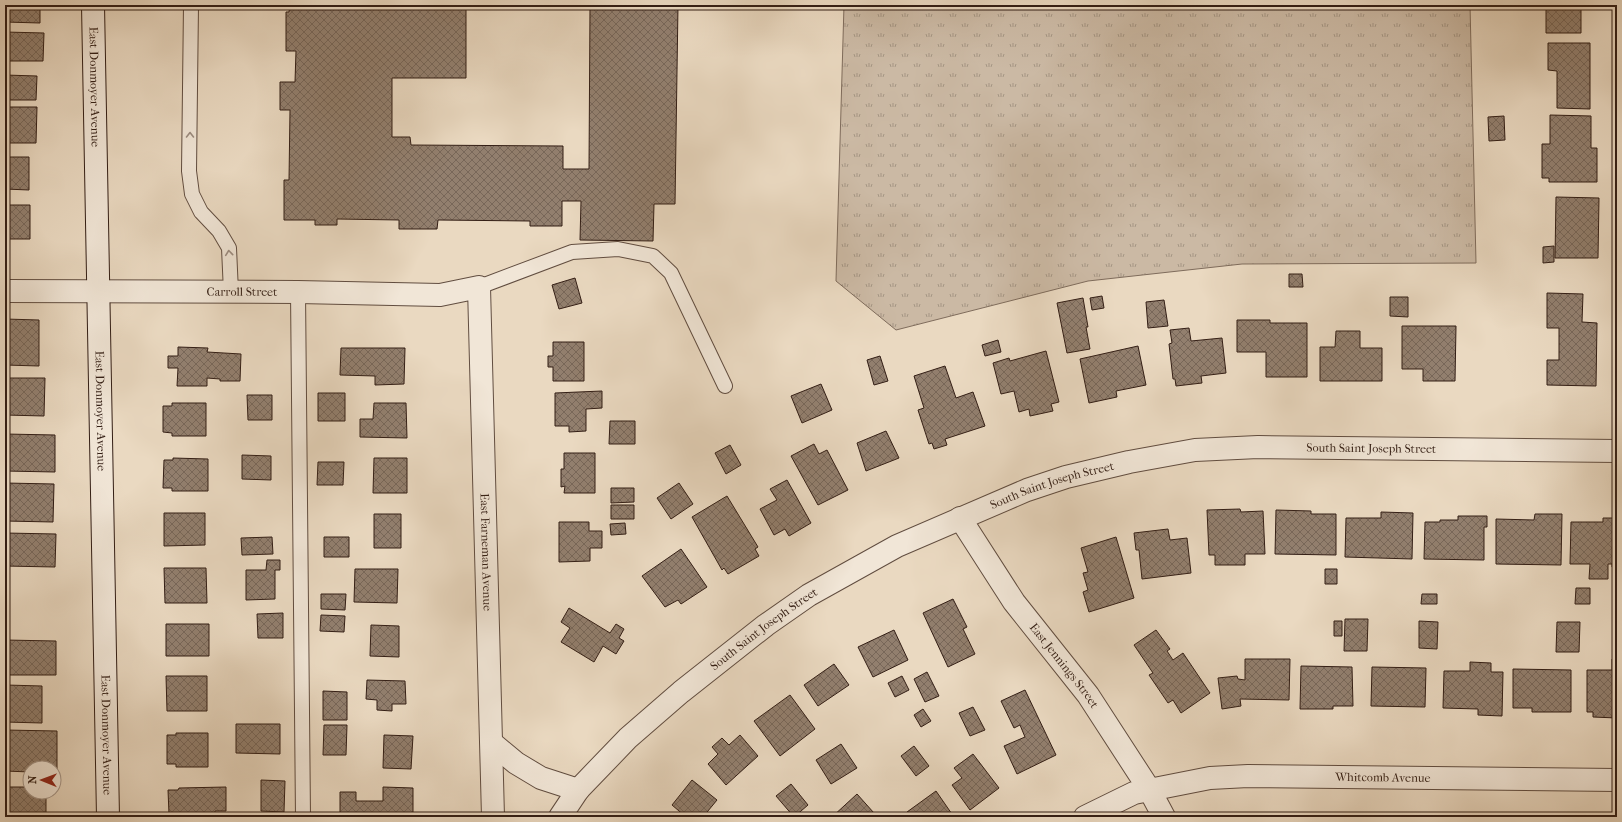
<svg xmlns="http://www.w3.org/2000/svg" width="1622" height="822" font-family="'IM FELL French Canon',serif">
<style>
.grass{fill:url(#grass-tufts);stroke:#7f6c5c}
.building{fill:url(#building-cross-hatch);stroke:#331e15}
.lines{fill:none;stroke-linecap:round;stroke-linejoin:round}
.lane-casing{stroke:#614d40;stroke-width:16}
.street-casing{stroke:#614d40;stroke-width:24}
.secondary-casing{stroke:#331e15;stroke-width:24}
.lane{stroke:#f1e6d7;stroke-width:14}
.street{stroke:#f1e6d7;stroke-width:22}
.secondary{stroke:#f1e6d7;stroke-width:22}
.oneway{stroke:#9c8c80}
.labels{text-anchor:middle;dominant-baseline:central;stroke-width:3;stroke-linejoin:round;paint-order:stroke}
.street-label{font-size:12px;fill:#331e15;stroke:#f1e6d7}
</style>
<defs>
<pattern id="grass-tufts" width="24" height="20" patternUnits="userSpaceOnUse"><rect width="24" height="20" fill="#cbb9a4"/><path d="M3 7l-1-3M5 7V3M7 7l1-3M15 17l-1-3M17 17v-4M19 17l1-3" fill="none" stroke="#a59684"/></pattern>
<pattern id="building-cross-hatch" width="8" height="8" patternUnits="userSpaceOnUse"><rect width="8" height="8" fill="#927f6e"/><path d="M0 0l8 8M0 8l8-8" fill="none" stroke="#786759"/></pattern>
</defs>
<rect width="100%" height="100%" fill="#ead9c1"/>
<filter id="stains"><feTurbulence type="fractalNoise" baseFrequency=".005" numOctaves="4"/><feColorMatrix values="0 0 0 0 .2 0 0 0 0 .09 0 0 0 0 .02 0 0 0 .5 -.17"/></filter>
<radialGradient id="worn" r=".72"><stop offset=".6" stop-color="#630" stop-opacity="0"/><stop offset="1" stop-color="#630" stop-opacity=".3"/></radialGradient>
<!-- grass -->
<path class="grass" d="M844,5H1470L1476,263L1242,264L1088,281L896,330L836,281Z"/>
<!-- building -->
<path class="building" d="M5,5H40V23L5,22Z
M290,5H466V78H392V137H410L411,145L563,146V169H589L590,5H678L675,204H654L653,241L580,240L581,201H562V226H530V221L438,220L437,229H399V220L337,219V225H315V220H284V180H289L290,110H280V82H295L296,51H286V12H289Z
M1546,5H1581V33H1546Z
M5,32L44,33L43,61H5Z
M1548,43H1590V109L1557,108V71L1548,70Z
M5,75L37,76L36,100H5Z
M5,107H37L36,143H5Z
M1550,115L1591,116V148H1597V182H1549V178H1542V144H1550Z
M1504,116L1505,140L1489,141L1488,117Z
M5,157H29V190L5,189Z
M1556,197L1599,198L1598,258H1555Z
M5,205H30V239H5Z
M1554,246V262L1543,263V247Z
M1289,274H1302L1303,287H1289Z
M575,278L582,303L559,309L552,285Z
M1547,293L1583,294L1582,322L1597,323L1596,386L1547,385V360H1559V328H1547Z
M1102,296L1104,308L1092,310L1090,298Z
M1390,297H1408V317L1390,316Z
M1083,298L1088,327H1086L1090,349L1067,353L1057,303Z
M1164,300L1168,326L1148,328L1146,302Z
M5,319L39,320V366L5,365Z
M1237,320H1270V323H1307V377H1266V352H1237Z
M1402,326H1456L1455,381H1423V369H1402Z
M1189,328L1191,341L1222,338L1226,373L1201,376L1202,383L1176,386L1175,379H1173L1169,344L1172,343L1170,330Z
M1336,331H1360V348H1382V381H1320V347H1335Z
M998,340L1001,352L985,356L982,345Z
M553,342H584V381H553V367H548V356H553Z
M1138,346L1146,385L1116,391L1117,397L1089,403L1080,359Z
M178,347L208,348L207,352L241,354L240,381H220V379L207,378V386H177L178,368H168V356H178Z
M341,348H405L404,384L375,385V376L340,375Z
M1046,351L1059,402L1051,404L1053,411L1030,416L1029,409L1019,412L1014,391L1001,394L993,363L1009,358L1010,361Z
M880,356L888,381L874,385L867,360Z
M945,366L956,398L973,392L985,426L945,439L947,445L934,449L932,443L929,444L918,410L924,408L914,376Z
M5,378H45L44,416L5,415Z
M821,384L832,410L802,423L791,396Z
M602,391V408L586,409V431L569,432V426H555V393Z
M318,393H345V421H318Z
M247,395H272V420H248Z
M172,403H206V436H172V433L163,432V406H172Z
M374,403H406L407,438L360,437V419H373Z
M610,421H635V444H609Z
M886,431L899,458L866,471L857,443Z
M5,434L55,435V472L5,471Z
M814,444L819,454L827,450L848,490L818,505L791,456Z
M730,445L741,465L726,474L715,453Z
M564,453H595V493H564L565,486L561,487V469H564Z
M242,455L271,456V480L242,479Z
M173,458L208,459V491H172V488H163L164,460H173Z
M374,458H407V493H373Z
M318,462H344L343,485H317Z
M787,480L811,523L789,536L785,529L774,535L760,509L777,500L770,489Z
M5,483L54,484L53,522L5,521Z
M679,483L693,504L671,519L657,498Z
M611,488H634V502L611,503Z
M727,496L758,547L755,549L759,556L728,574L724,568L722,570L692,517Z
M611,505H634V519H611Z
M1240,509L1241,512L1263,511L1265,554H1245V565H1215V555H1209L1207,510Z
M1276,510L1311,511V514H1336V555L1275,554Z
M1381,512L1413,513L1412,559L1345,557L1346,518H1381Z
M164,513H205V545L164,546Z
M374,514H401V548H374Z
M1535,514H1562L1561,565L1496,564V519L1534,520Z
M1458,516H1487V527H1484V560L1424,559L1425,522H1440V520H1458Z
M1603,518H1617V567H1612V564H1608V579H1589L1590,564H1570L1571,522H1603Z
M559,522H589V531H602V548H590V561L559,562Z
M625,523L626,534L611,535L610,524Z
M1168,529L1170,540L1187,538L1191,573L1142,579L1139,550H1136L1134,533Z
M5,533L56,534L55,567L5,566Z
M272,537L273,554L242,555L241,538Z
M324,537H349V557H324Z
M1116,537L1134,598L1089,612L1083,592L1088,590L1083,573L1088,572L1081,548Z
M681,549L707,587L681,604L678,600L665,607L642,576Z
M267,560H280V570H275V599L246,600V570H266Z
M164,568H206L207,603H165Z
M355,569H398L397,603L354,602Z
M1325,569H1337V584H1325Z
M1576,588H1590V604H1575Z
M321,594H346L345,610L321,609Z
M1422,594H1437V604H1421Z
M953,599L967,627L963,629L975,654L948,667L923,613Z
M569,608L610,633L616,624L624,629L619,638L624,641L616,654L603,646L594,662L561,642L570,628L561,622Z
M283,613V638H258L257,614Z
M321,615L345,616L344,632L320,631Z
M1345,619H1368L1367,651H1344Z
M1334,621H1342V636H1334Z
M1419,621L1438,622L1437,649L1419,648Z
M1557,622H1580L1579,652H1556Z
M166,624H209V656H166Z
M371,625L399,626V657L370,656Z
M894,630L908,660L873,677L858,647Z
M1156,630L1170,649L1167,651L1173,660L1183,653L1210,693L1181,713L1173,700L1168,703L1149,675L1153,673L1134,645Z
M5,640L56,641V675H5Z
M1245,659H1290L1289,700L1240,699L1241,706L1222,709L1218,678L1237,676L1238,679L1245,680Z
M1612,659H1617V718L1593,717V712H1587V670H1612Z
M1470,662L1491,663V672H1503L1502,716L1478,715V709L1443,708L1444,671H1470Z
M834,664L849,685L818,706L804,685Z
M1301,666L1352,667L1353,706H1333V709H1300Z
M1372,667L1426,668L1425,707L1371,706Z
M1513,669L1571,670V712H1532V708H1513Z
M927,672L939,696L925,702L914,679Z
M166,676H207V711H167Z
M902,676L909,690L895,697L888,683Z
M367,680L405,681L406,704H392V711L377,710V700L366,699Z
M6,685L42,686V723L5,722Z
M1025,690L1056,755L1017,774L1004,746L1025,737L1020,725L1014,728L1001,701Z
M323,691L347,692V720H323Z
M790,695L815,729L780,756L754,721Z
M973,707L985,730L970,736L959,713Z
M923,709L931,721L921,727L914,715Z
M236,724H280V754L236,753Z
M324,725H347L346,755H323Z
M5,730L57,731V772H54V768H30V772L5,771Z
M176,733H208V767H176V764H167V735H176Z
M384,735L413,736L411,769L383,768Z
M740,735L758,756L726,785L708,764L718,754L712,747L722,738L729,745Z
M841,744L857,768L831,784L816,760Z
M914,746L929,766L916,776L901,756Z
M973,754L999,788L970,810L952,785L962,778L954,768Z
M261,780L285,781L284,812L261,811Z
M692,780L717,800L703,817H686L672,805Z
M791,784L808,805L794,817L776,796Z
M5,787H30V792H46V817H5Z
M226,787V811H215V817H179V814H169L168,790H178L179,788Z
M383,787L413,788V817H340V792H356V801H383Z
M936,791L954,817H910L907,812Z
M857,794L874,813L869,817H832Z"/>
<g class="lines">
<!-- lane casing -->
<g class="lane-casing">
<path id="lane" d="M191,5L189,171L192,194L201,212L219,231L229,248L231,292
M479,287L572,252L618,249L653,256L671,273L725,386
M298,292L303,817"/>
</g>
<!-- street casing -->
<g class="street-casing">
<g id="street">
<path id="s1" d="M5,291L298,292L440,295L479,287L493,817"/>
<path id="s2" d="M960,518L1014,602L1088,695L1149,789L1164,817"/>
<path d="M492,743L516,763L541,778L578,790"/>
<path id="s3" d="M560,817L578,790L628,738L681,692L766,625L809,595L897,546L1027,490L1066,477L1129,462L1195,450L1258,447L1617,451"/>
<path id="s4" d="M1085,817L1134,793L1210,778L1248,776L1617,780"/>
</g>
</g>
<!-- secondary casing -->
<g class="secondary-casing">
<g id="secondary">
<path id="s5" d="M93,5L108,817"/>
</g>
</g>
<!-- lane -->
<use href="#lane" class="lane"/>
<!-- street -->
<use href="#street" class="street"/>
<!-- secondary -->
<use href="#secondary" class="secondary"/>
</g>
<!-- one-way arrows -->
<defs><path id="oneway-chevron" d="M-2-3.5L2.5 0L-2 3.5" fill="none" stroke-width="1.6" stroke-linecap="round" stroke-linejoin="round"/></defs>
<g class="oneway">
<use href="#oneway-chevron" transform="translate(190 135) rotate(-90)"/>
<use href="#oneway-chevron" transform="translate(229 253) rotate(-96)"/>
</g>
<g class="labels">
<!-- street labels -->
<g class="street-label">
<text stroke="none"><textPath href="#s5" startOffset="82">East Donmoyer Avenue</textPath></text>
<text stroke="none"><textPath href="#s1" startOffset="237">Carroll Street</textPath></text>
<text stroke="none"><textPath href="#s5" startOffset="406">East Donmoyer Avenue</textPath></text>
<text stroke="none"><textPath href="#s3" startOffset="927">South Saint Joseph Street</textPath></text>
<text stroke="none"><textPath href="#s3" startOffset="603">South Saint Joseph Street</textPath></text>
<text stroke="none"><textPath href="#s1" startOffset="740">East Farneman Avenue</textPath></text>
<text stroke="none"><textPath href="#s3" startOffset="279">South Saint Joseph Street</textPath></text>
<text stroke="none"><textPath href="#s2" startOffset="181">East Jennings Street</textPath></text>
<text stroke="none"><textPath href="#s5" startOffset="730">East Donmoyer Avenue</textPath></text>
<text stroke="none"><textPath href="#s4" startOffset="305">Whitcomb Avenue</textPath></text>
</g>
</g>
<!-- margin -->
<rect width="1622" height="822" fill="none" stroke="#ead9c1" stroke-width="20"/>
<rect x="6" y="6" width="1610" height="810" fill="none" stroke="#331e15" stroke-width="2"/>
<rect x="10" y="10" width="1602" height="802" fill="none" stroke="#331e15"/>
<!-- north arrow -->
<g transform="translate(42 780) rotate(271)"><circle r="19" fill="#f1e6d7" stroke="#a59689"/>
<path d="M0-3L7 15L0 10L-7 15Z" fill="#8f2418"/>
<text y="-6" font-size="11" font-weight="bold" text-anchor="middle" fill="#331e15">N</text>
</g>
<rect width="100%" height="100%" filter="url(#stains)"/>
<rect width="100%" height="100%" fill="url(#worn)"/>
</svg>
